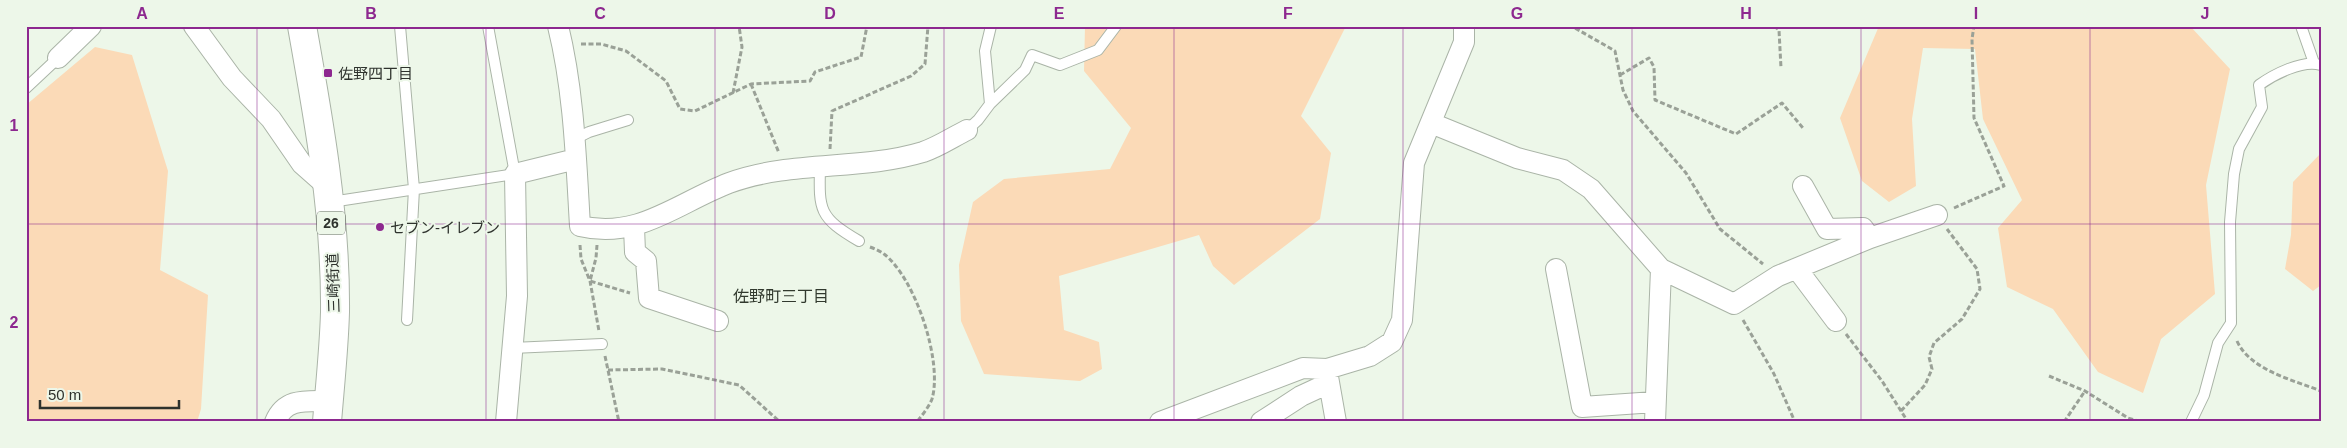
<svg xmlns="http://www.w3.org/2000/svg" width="2347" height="448" font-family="Arial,'Noto Sans JP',sans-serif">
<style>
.green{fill:#fbdab7}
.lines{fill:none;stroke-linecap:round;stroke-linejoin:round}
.service-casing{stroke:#aab4a7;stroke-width:12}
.minor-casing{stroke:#aab4a7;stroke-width:22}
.primary-casing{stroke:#aab4a7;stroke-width:30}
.path{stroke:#9aa197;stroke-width:3;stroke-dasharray:5 2.5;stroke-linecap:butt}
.service{stroke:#fff;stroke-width:10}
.minor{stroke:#fff;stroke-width:20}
.primary{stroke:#fff;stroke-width:28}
.grid{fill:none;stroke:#8d288f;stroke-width:1;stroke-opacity:0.55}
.poi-dot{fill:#8d288f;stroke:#edf7e9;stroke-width:2}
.labels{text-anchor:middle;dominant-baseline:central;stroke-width:4;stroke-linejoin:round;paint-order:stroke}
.shield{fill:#edf7e9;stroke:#676d65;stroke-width:1}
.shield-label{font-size:14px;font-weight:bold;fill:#2e322d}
.poi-label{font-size:15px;fill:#2e322d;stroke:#edf7e9;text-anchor:start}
.street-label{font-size:15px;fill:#2e322d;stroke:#edf7e9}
.neighbourhood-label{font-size:16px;fill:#31392e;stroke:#edf7e9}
.neatline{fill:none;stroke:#8d288f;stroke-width:2}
.grid-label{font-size:16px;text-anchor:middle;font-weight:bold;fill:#8d288f}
</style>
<rect width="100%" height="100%" fill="#edf7e9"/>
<!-- green -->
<path class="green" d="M1085,26H1346L1301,116L1331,153L1320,219L1234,285L1213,266L1199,235L1059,276L1064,330L1099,342L1102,369L1080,381L984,374L961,321L959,265L973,202L1004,179L1110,169L1131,128L1084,71Z
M1879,26H2190L2230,69L2206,185L2215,294L2161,339L2143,393L2098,372L2053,309L2007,287L1998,228L2022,200L1983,119L1975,49L1923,48L1912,119L1916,186L1889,202L1862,181L1840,118Z
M95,47L132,55L168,171L160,270L208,295L201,409L197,422H26V105Z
M2321,153V285L2313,291L2285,269L2291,235L2293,182Z"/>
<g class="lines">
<!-- service casing -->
<g class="service-casing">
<path id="service" d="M400,26L414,189L407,320
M2301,26L2314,63
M26,88L58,58
M990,104L1025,70L1032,55L1060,65L1098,50L1116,26
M967,130L978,120L990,104L985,51L991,26
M575,139L589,132L628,120
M820,165C819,210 818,217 859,241
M331,202L515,174L488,26
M512,348L602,344
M2191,422L2204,395L2218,343L2231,323L2230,222L2234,174L2239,149L2262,107L2259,85C2273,75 2303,59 2321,65"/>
</g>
<!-- minor casing -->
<g class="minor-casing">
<path id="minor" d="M194,26L232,78L271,119L302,164L328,187
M558,26C574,91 576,159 580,226C638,240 677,203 729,183C792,160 860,171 923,152C938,147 953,137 967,130
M58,58L91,26
M1431,123L1517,158L1563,170L1591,189L1661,269L1655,422
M1803,186L1827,229L1863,228L1870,238
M634,227L635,252L646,261L649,298L718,321
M1556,269L1582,407L1655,402
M1661,269L1734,304L1778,276L1870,238L1937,215
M1797,269L1836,321
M1327,371L1336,422
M275,422C285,398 305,401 329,401
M506,422L517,296L515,174L576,159
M1160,422L1303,368L1327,369L1370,356L1392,342L1402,320L1414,163L1464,42V26
M1261,422L1301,396L1329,383"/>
</g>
<!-- primary casing -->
<g class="primary-casing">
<path id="primary" d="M302,26C319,121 336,216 335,312C334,348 330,385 327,422"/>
</g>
<!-- path -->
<path class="path" d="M1568,26L1575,28L1615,51L1623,90L1633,111L1686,173L1720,229L1763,264
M1774,26L1779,30L1781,68
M581,44H601L626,51L666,81L680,109L695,111L751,84L810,81L815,72L861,57L867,26
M1620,75L1649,58L1654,67L1655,100L1736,134L1782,103L1803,128
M751,84L779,153
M733,93L742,47L739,26
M830,149L832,111L911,76L925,64L928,26
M1954,208L2004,186L1974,118L1972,39L1974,26
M580,245L581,259L590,281L599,331
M597,245L596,258L590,281L630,293
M870,247C875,249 880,251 884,254C915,278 943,361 932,399C929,407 922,415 917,422
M1743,320L1774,374L1795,422
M1846,334L1882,381L1908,422
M2237,341C2250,370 2293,380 2321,391
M605,356L619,422
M608,370L662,369L739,385L780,422
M2049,376L2085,391L2128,418L2141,422
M1901,411L1925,385L1932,369L1929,357L1934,343L1962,319L1980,289L1977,269L1947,229
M2064,422L2085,391"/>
<!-- service -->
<use href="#service" class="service"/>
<!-- minor -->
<use href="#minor" class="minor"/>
<!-- primary -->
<use href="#primary" class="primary"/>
</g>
<!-- grid -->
<path class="grid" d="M257,26V422M486,26V422M715,26V422M944,26V422M1174,26V422M1403,26V422M1632,26V422M1861,26V422M2090,26V422M26,224H2321"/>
<!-- markers -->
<g class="poi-dot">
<rect x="323" y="68" width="10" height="10" rx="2.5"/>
<circle cx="380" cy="227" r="5"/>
</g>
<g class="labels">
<!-- shield labels -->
<rect class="shield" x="317" y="211.5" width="28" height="23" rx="4"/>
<g class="shield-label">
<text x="331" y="223">26</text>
</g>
<!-- poi labels -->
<g class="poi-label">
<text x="338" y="73">佐野四丁目</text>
<text x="390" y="227">セブン-イレブン</text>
</g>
<!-- street labels -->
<g class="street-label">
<text transform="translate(333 283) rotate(-92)">三崎街道</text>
</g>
<!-- neighbourhood labels -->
<g class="neighbourhood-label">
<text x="781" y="296">佐野町三丁目</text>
</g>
</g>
<!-- border -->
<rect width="2347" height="448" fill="none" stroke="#edf7e9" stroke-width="55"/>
<!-- scale -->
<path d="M40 400v8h139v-8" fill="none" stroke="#2e322d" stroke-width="2.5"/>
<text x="48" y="400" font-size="15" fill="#2e322d" stroke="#edf7e9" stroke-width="4" paint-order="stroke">50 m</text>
<rect x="28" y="28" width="2292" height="392" class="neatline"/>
<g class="grid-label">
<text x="142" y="19">A</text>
<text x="371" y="19">B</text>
<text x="600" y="19">C</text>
<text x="830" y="19">D</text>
<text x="1059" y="19">E</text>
<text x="1288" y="19">F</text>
<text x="1517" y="19">G</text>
<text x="1746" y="19">H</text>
<text x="1976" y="19">I</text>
<text x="2205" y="19">J</text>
<text x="14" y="131">1</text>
<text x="14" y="328">2</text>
</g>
</svg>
